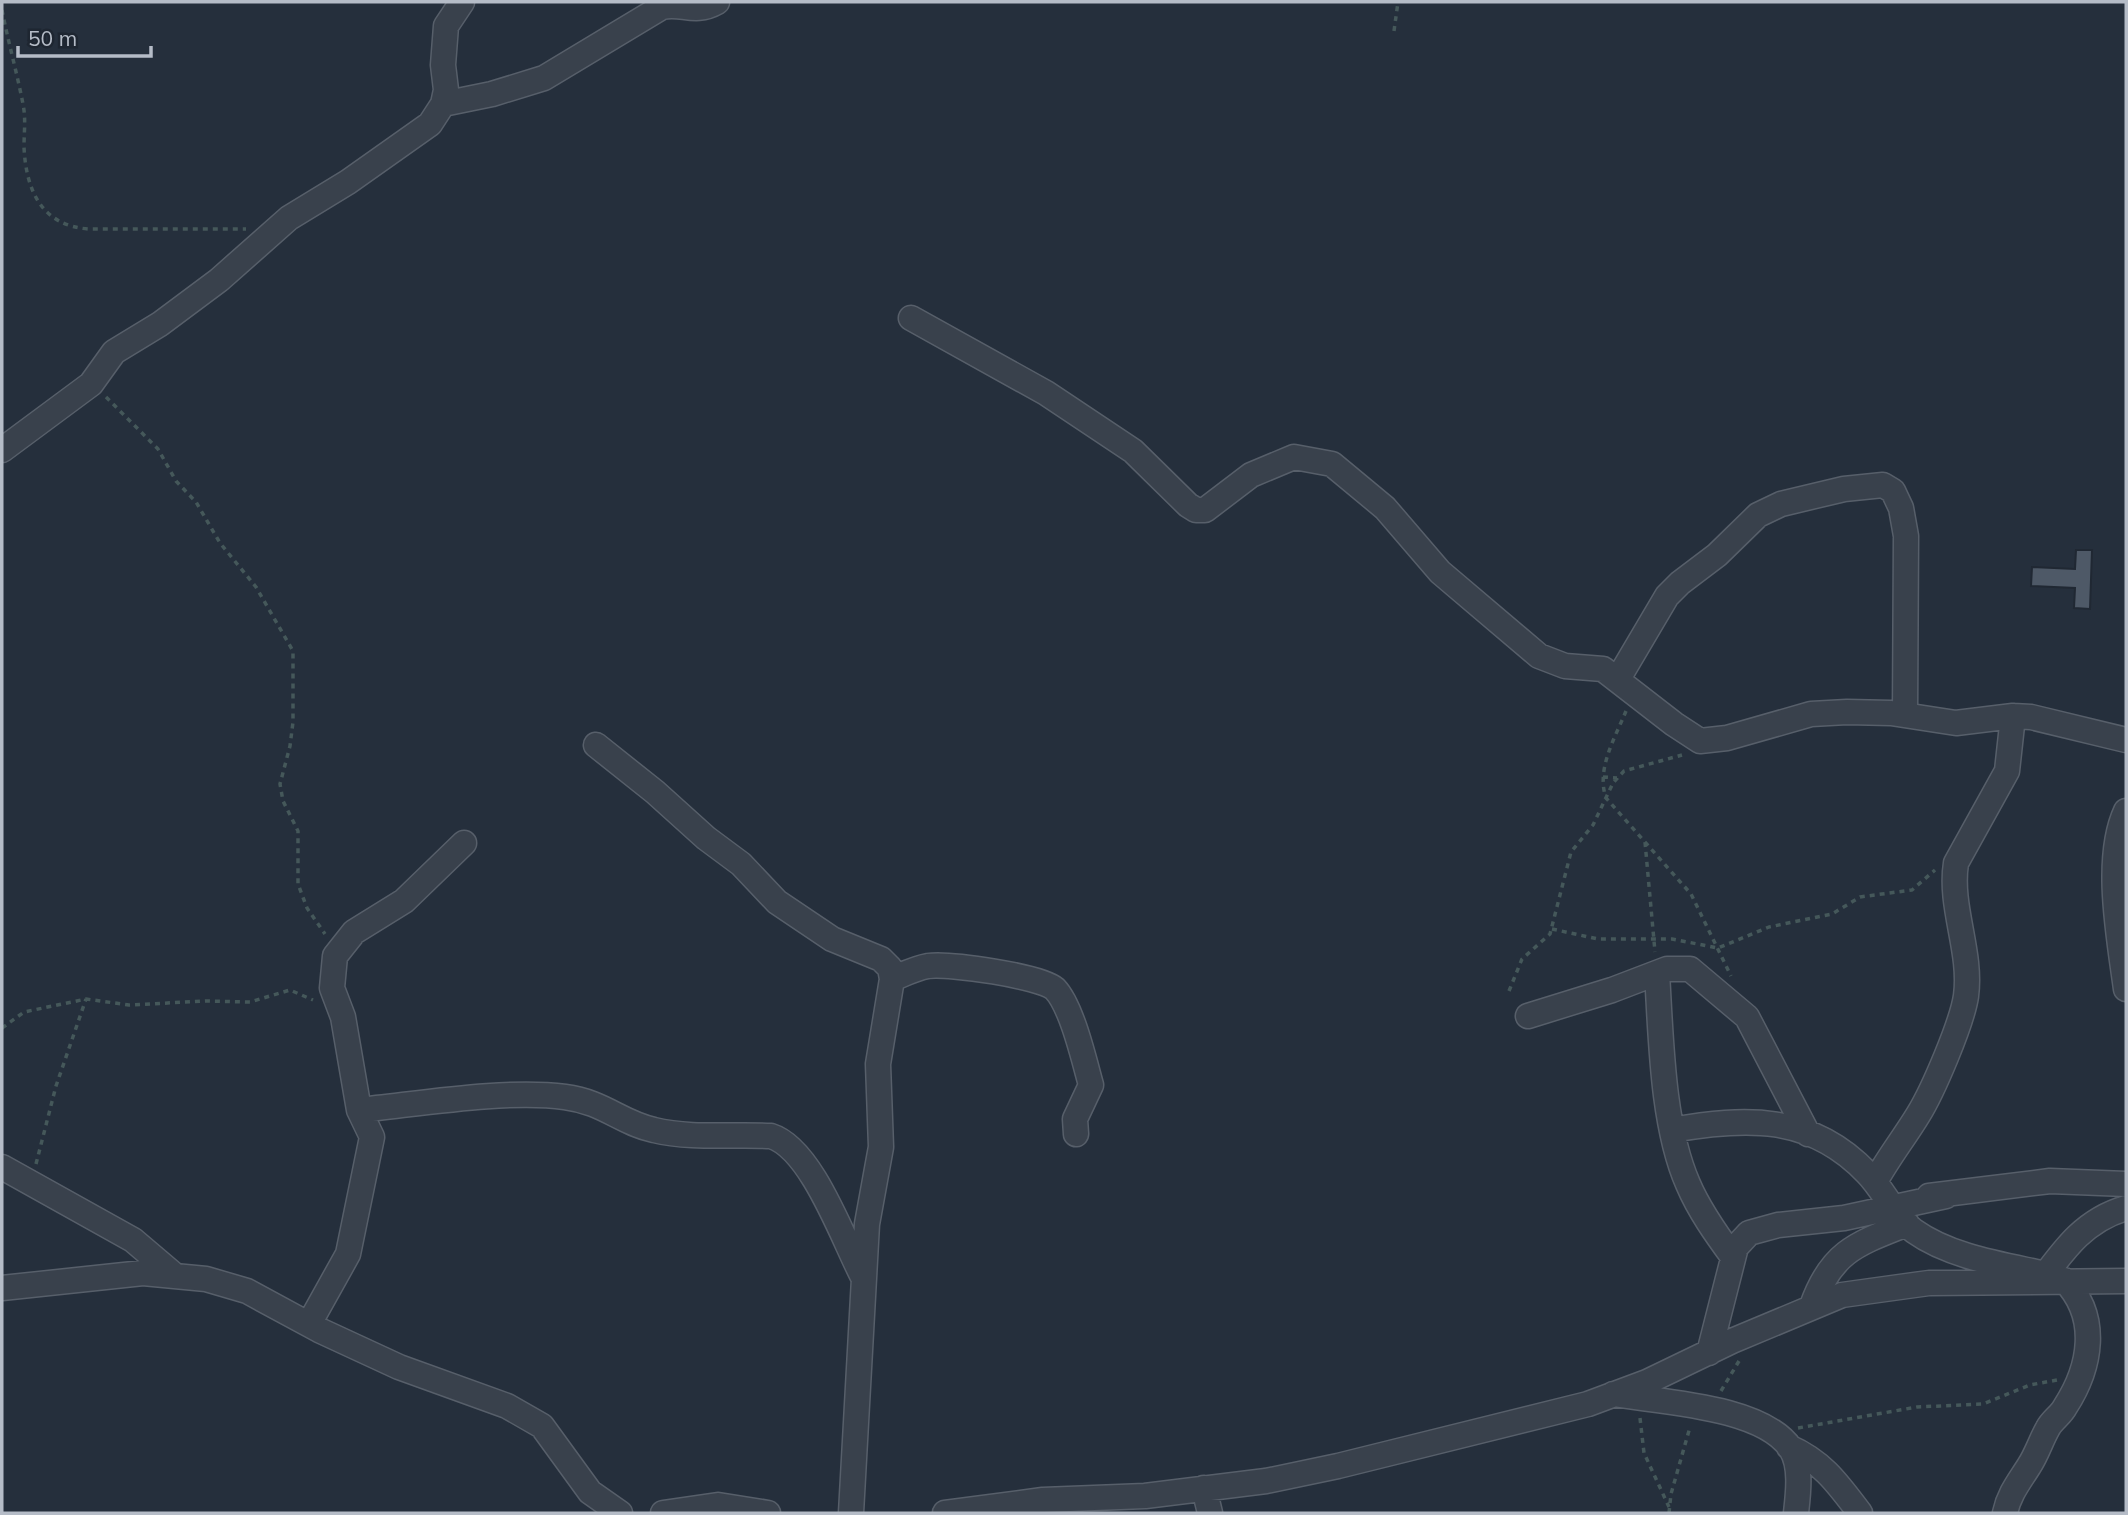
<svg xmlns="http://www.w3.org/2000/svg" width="2128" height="1515" font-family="Mulish,sans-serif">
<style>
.building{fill:#4e5967;stroke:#202833;stroke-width:2}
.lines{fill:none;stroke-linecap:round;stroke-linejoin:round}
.minor-casing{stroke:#575f6a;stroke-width:27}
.path{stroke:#45585a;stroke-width:3.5;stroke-dasharray:5 5;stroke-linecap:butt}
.minor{stroke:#39414c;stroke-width:24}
</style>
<rect width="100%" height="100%" fill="#252f3c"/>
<!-- building -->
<path class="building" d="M2076,550H2092L2090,609L2074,608L2075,588L2031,586L2032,567L2075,569Z"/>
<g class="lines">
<!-- minor casing -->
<g class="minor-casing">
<path id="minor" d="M443,104L492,94L544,78L662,7C682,2 694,15 717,2
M911,318L1046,393L1133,451L1188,505L1196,510H1205L1251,475L1294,457L1332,464L1385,508L1440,572L1539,656L1565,666L1603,669L1674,724L1700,741L1727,738L1811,714L1847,712L1891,713L1956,723L2013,716L2031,717L2126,740
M2,450L91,384L114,352L160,324L219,280L289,218L348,182L430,124L443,104L446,90L443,65L446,26L462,2
M1618,679L1667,596L1680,583L1717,555L1758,515L1781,504L1844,489L1883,485L1893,491L1901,508L1906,536L1905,715
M596,745L655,792L706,838L741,864L777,902L832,939L881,959L890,968L892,979L878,1064L881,1147L867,1224L851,1513
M2126,811C2104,858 2119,937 2126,989
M1657,973C1661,1037 1662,1125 1688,1184C1699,1210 1716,1234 1733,1257
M892,979C904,974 916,968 928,966C949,963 1040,976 1055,989C1072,1007 1084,1060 1091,1085L1075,1119L1076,1134
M1528,1016L1612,990L1667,969H1690L1747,1017L1808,1134
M359,1110C419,1104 506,1089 565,1097C604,1102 621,1123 654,1130C691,1139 733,1134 771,1136C812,1149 843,1239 863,1277
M1672,1130C1745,1117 1811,1114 1867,1173C1884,1190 1894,1216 1914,1231C1949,1256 1999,1264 2041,1273
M2,1167L133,1240L173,1274
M1875,1182C1888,1158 1904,1138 1918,1115C1933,1091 1962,1023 1966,996C1972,951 1949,907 1956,863L2007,771L2013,716
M1929,1196L2050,1181L2126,1184
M2040,1282C2065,1248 2085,1220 2126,1208
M2,1288L143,1273L206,1279L247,1291L319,1330L399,1367L507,1406L542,1426L590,1492L620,1513
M1812,1306C1831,1252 1856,1244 1907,1224
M309,1324L348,1254L372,1137L359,1110L343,1017L332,988L335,956L354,932L404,901L464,843
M1709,1353L1736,1247L1749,1233L1778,1225L1844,1218L1946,1196
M1613,1394C1660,1402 1763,1406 1791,1449C1802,1466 1798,1495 1796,1513
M1789,1447C1823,1462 1838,1484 1860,1513
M1204,1488L1210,1513
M663,1513L718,1505L768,1513
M945,1513L1043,1500L1145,1496L1266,1481L1338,1466L1588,1404L1647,1382L1732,1341L1842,1295L1929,1283L2126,1281
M2005,1513C2009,1494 2019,1482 2029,1466C2037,1454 2041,1440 2048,1428C2052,1420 2061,1415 2065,1407C2091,1367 2100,1317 2064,1280"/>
</g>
<!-- path -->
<path class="path" d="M2,10C8,41 17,73 23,104C26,119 24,132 24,147C26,191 42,226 89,229H246
M1394,31L1398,2
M106,397L158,449L176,481L196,502L220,543L256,587L293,651V722L290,746L280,784L283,801L298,831V884L307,908L325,934
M1626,711C1615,738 1596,769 1606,798L1691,894L1731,976
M1603,777L1617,778
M1645,842L1655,952
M1552,929L1598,939H1672L1718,948L1769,927L1832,914L1860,897L1912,890L1935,870
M1509,991L1522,959L1550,934L1571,852L1593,825L1613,783L1624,771L1682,755
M2,1028L24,1012L86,999L129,1005L206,1001L250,1002L290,990L313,1000
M36,1164L56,1086L86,999
M1721,1391L1739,1361
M1640,1418L1644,1453L1669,1507
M1798,1428L1917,1407L1983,1404L2030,1385L2057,1380
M1669,1513L1671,1494L1690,1427"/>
<!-- minor -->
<use href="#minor" class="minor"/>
</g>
<!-- border -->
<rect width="2128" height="1515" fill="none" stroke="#b5bcc7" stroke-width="7"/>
<!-- scale -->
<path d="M18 46v10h133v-10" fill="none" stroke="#b5bcc7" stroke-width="3.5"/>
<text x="28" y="46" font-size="21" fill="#b5bcc7" stroke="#1e2631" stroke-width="5" paint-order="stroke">50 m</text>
</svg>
